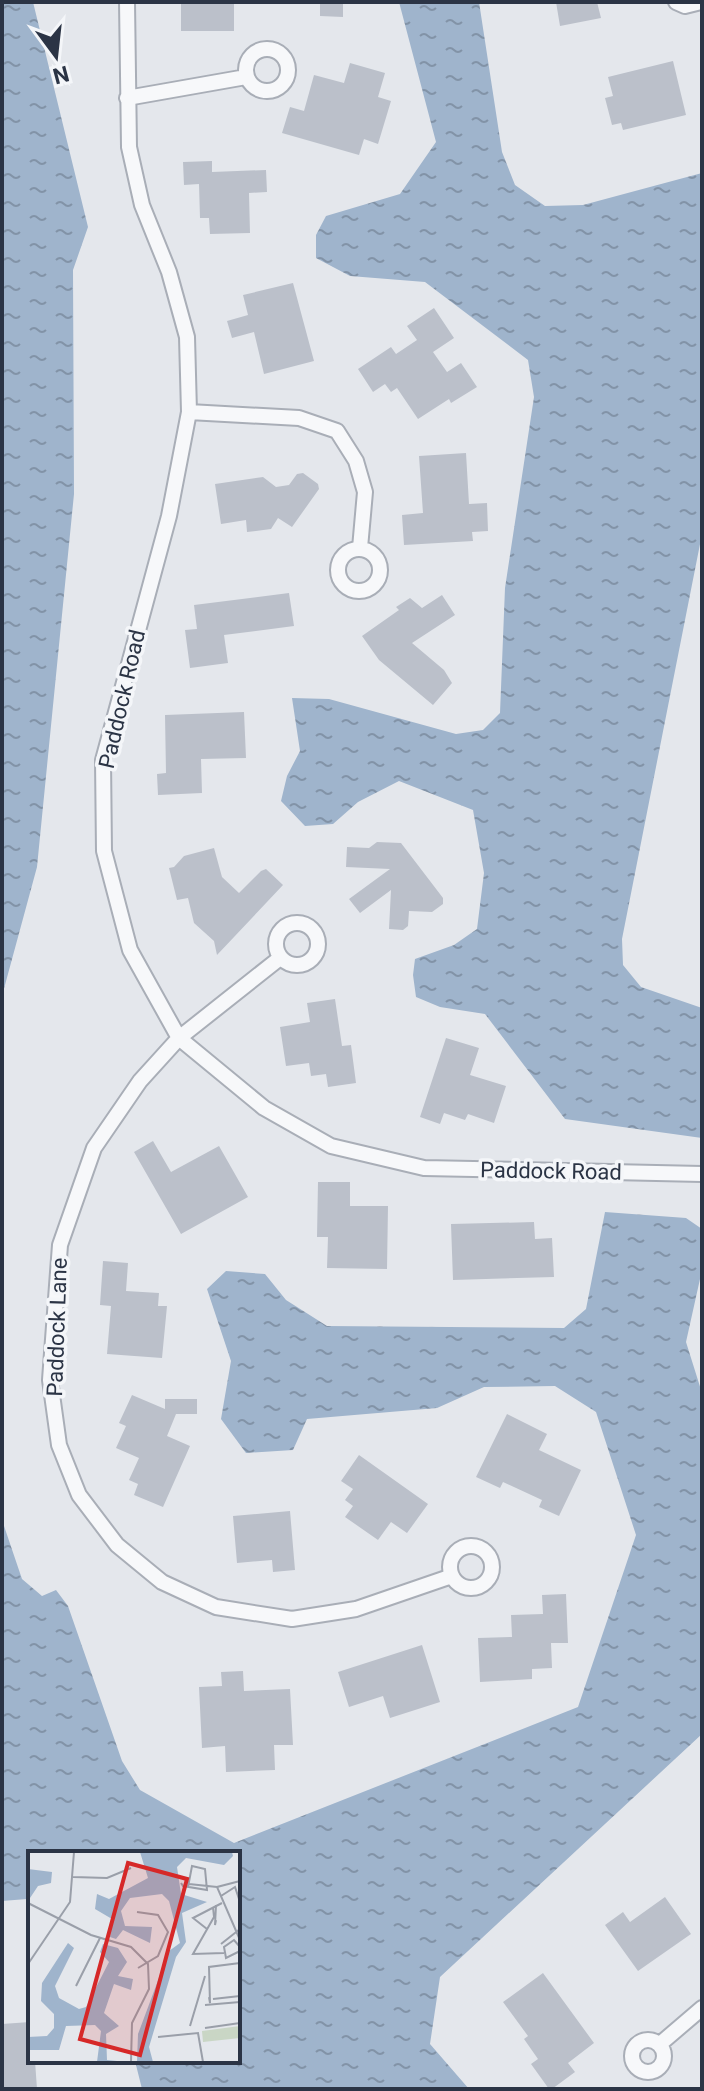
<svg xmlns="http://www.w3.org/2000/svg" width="704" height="2091" font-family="Roboto,sans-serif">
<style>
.water{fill:url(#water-ripples)}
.building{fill:#bbc0ca}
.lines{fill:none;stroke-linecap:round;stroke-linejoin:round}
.street-casing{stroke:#a9aeb7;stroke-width:18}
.street{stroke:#f7f8fa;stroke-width:14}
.labels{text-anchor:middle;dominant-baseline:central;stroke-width:7;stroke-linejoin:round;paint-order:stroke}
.street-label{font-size:22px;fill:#2b3445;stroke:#f4f6f9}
.inset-road{fill:none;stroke:#9a9fa9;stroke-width:2}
.view{fill:#d62828;fill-opacity:0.15;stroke:#d62828;stroke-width:4}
.inset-edge{fill:none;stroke:#2b3445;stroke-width:4}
</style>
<defs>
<pattern id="water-ripples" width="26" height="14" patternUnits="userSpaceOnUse" patternTransform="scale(2)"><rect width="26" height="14" fill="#9fb4cc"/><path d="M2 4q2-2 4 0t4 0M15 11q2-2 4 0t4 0" fill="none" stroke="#8293a7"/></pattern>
</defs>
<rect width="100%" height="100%" fill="#e4e7ec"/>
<!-- water -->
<path class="water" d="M2,2H33L88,227L73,270L74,494L37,867L2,996Z
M399,2H479L502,152L515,185L545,206L583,205L702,173V534L622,939L623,965L641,987L702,1008V1138L565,1119L485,1014L440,1007L416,997L413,975L415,959L454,945L477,929L484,873L473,810L399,781L358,802L333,824L305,826L281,801L287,776L300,751L292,698L329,699L456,734L483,730L500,713L505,588L534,397L528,360L425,282L350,276L316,258V235L326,216L400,194L436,142Z
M605,1212L686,1218L702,1229V1270L686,1342L702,1393V1734L440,1977L430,2044L469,2089H142L135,2061H238V1853H30V1903L27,1899L2,1901V1520L22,1579L42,1596L56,1590L68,1606L122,1761L140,1790L234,1843L578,1707L636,1535L596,1412L555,1386L484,1387L437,1408L307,1419L293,1450L246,1453L221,1419L231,1361L207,1289L226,1271L265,1274L286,1300L327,1326L564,1328L586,1309Z"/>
<!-- building -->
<path class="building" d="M181,2H234V31H181Z
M320,2H343V17L320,16Z
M556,2H597L601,18L560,26Z
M673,61L686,115L623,130L621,123L612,125L605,98L613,96L608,77Z
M350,63L385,73L378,97L391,101L378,144L364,139L359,155L282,133L290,107L304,111L314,75L344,83Z
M212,161V172L266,170L267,192L249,193L250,233L210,234L209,218H200L199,184L184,185L183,162Z
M293,283L314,361L264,374L254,332L232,338L227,321L248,315L243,295Z
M434,308L454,338L433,352L447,372L461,363L477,387L451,403L449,399L418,419L397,388L391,392L385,384L373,392L358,369L391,347L396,354L417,340L407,326Z
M466,453L469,504L487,503L488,531L472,532L473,541L404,545L402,515L423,513L419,456Z
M303,473L318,484L319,489L292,527L278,518L271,529L247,532L246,520L221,524L215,484L263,477L276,487L289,485L297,474Z
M289,593L294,626L224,635L228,663L190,668L185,630L197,629L194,605Z
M442,595L455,615L412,643L444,670L452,683L433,705L379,660L362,636L399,610L396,607L410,598L422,608Z
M244,712L246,758L201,759L202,793L158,795L157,774L166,773L165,715Z
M377,842L401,843L443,898V904L432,912L409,911L408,926L403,930L389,929L391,890L360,913L349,899L390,869L346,867L347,847L369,848Z
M214,848L222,877L239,893L261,871L266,869L283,885L217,955L214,941L194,923L188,898L177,900L169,868L174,867L184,856Z
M335,999L342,1046L351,1045L356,1083L328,1087L326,1074L311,1076L309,1063L286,1066L280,1027L310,1022L307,1003Z
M446,1038L479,1048L470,1075L506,1086L494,1123L468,1114L465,1120L444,1113L440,1124L420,1117Z
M153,1141L171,1172L219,1146L248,1197L181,1234L134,1152Z
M318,1182H350V1206H388L387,1269L327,1268L328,1237H317Z
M534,1222L535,1239L552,1238L554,1277L453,1280L451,1224Z
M103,1261L128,1263L126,1291L159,1293L158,1306H167L162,1358L107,1354L111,1306L100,1305Z
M132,1395L165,1409V1399H197V1414H176L167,1436L190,1446L163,1507L134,1495L138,1484L129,1480L139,1458L116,1448L126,1426L119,1423Z
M507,1414L547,1434L539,1450L581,1470L559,1516L539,1507L542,1500L503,1482L500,1488L476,1477Z
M359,1455L428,1504L407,1533L391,1522L378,1540L345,1517L353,1506L345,1500L353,1489L341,1481Z
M290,1511L295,1570L273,1572L272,1560L237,1563L233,1516Z
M566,1594L568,1643H551L552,1668L532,1669V1679L480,1682L478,1638L512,1637L511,1615L543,1614L542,1595Z
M422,1645L440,1702L390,1718L383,1696L349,1707L338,1672Z
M243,1671L244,1691L290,1689L293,1745H274L275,1770L226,1772L225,1746L202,1748L199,1687L222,1686L221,1672Z
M665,1897L691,1934L638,1971L605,1925L623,1912L630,1922Z
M543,1973L594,2043L568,2063L575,2072L552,2089H549L531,2064L538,2059L524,2039L528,2036L503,2002Z
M30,2022V2061H35L37,2089H2V2024Z"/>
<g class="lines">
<!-- street casing -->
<g class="street-casing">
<path id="street" d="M127,2L129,147L142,205L169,272L187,337L189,412L169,516L103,760L104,851L130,950L179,1038L264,1108L331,1146L424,1168L702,1174
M676,2L685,6L701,2
M246 70a21 21 0 1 1 42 0a21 21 0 1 1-42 0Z
M127,98L246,77
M189,412L299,418L337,431L356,461L365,492L360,548
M338 570a21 21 0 1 1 42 0a21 21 0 1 1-42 0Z
M276 944a21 21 0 1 1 42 0a21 21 0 1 1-42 0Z
M280,958L179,1038L140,1081L94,1148L60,1245L50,1380L59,1445L79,1495L117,1545L162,1582L216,1607L292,1619L356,1609L452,1576
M450 1567a21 21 0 1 1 42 0a21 21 0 1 1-42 0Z
M632 2056a16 16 0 1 1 32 0a16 16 0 1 1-32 0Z
M660,2044L702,2008"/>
</g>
<!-- street -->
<use href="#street" class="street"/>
</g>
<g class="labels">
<!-- street labels -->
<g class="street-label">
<text transform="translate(122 699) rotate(-77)">Paddock Road</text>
<text transform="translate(551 1171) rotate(1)">Paddock Road</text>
<text transform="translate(57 1327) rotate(-88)">Paddock Lane</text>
</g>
</g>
<!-- overview -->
<g transform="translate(28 1851)">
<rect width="212" height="212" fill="#e4e7ec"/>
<path d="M212,175V187L175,191L174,180Z" fill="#c9d6c5"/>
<path d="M112,1H204L205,5L196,14L158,7L149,16L153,43L179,51L154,62L158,91L148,106L121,196L125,211H109L110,183L141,100L152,92L141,50L134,43L102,47L93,60L97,75L124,76L122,92L95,79L88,88L82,86L84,68L67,58L69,43L81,48L120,27ZM0,18L24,21L23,32L10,35L0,50ZM40,92L46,97L27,135L31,147L51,158L58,156L81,111L72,101L75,93L90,97L99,111L90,125L105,128L103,139L86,133L76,162L91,175L78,183L79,209L99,211H69L73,180L67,174L38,175L31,199H0V186L19,185L26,177V163L13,150L14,132Z" fill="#9fb4cc"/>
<path class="inset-road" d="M45,26L79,27L103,17M212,30L189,36L212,89M153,32L155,35L179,39L177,18L164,15L160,36M161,33L189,36M193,45L207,36L212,51M0,52L63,84L103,96L120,113L121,138L104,172L103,211M188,54L187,74L188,69M185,56L186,66L165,103L196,102M109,61L130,64L140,81L130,105L110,117M179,78L165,67L194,52M193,93L212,78M212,96L206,89L196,96L198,107L212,100M0,113L42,51L46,1M48,135L72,87M181,146L182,152L181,116L212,112M185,148L212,145M177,154L212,151M162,175L177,125M177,177L212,172M130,186L170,182L175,211"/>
<path class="view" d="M100,12L159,28L112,204L52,188Z"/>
<rect width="212" height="212" class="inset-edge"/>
</g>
<!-- border -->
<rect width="704" height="2091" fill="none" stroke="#2b3445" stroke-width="8"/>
<!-- north arrow -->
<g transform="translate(56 56) rotate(165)" stroke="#f4f6f9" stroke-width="6" paint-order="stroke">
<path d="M0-6L14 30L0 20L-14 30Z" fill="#2b3445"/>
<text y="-12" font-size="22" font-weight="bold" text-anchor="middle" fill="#2b3445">N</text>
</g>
</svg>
